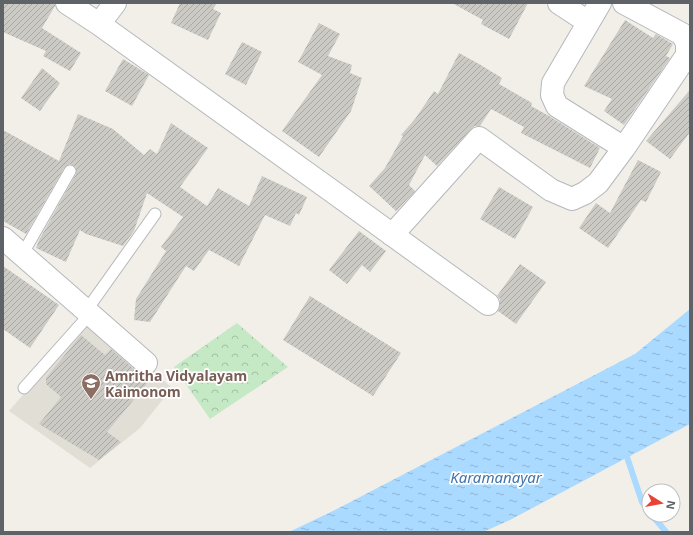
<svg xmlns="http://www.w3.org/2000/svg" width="693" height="535" font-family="'Noto Sans',sans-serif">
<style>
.education{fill:#e1ded6}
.park{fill:url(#park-crowns)}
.water{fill:url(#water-ripples)}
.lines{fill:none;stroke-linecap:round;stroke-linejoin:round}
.stream{stroke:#aadaff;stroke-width:6}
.building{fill:url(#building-hatch)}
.service-casing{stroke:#b5b8bc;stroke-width:13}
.minor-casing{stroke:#b5b8bc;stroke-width:24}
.service{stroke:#fff;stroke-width:11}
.minor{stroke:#fff;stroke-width:22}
.labels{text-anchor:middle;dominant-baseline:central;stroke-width:3.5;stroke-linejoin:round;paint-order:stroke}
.education-label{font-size:14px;font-weight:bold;fill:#785e54;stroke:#fff;text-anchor:start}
.water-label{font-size:15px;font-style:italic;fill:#4174aa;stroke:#fff}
</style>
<defs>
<pattern id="park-crowns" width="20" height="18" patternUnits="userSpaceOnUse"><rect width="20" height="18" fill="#c5e8c5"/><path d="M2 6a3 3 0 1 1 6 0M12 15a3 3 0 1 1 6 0" fill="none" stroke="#a3c0a4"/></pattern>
<pattern id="water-ripples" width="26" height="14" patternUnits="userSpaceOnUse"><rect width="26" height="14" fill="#aadaff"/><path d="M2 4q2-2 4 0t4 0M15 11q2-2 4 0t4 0" fill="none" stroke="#8eb4d2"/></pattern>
<pattern id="building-hatch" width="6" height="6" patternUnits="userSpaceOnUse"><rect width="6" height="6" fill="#cccac5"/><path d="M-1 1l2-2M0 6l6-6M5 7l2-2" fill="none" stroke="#a9a8a4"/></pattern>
</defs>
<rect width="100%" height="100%" fill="#f1efe8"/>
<!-- education -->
<path class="education" d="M90,317L172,388L140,428L90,468L9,411Z"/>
<!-- park -->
<path class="park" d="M237,323L288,367L210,419L174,367Z"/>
<!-- water -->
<path class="water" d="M690,309V424L510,520L483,532H289L335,510L635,354Z"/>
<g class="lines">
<!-- stream -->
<path class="stream" d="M625,451L642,502L649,511
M652,515L666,532"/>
</g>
<!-- building -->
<path class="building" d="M3,3H55V6L42,28L81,53L70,71L43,56L46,51L3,32Z
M180,3H217L213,9L221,13L208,40L171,23Z
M452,3H528L509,39L481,24L483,20Z
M625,20L653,38L656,34L673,44L666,56L670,58L624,125L604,111L612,99L584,86Z
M319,23L340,34L328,56L352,65L350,73L362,78L351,111L319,157L282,131L322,75L298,62Z
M242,42L262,52L246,85L225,74Z
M459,53L479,64L502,78L499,84L532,103L531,106L549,116L600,148L590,168L521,133L524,127L491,109L480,126H474L470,130L437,166L425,155L409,185L415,191L396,211L369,186L385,168L403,136L401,135L415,119L434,91L438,94Z
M123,59L149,75L132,106L105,91Z
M42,68L60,83L40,111L21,98Z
M690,90V132L670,159L646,141Z
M78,114L113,129L144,155L150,149L157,154L171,123L208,148L180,187L207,206L218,188L249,206L262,176L307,197L299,215L296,213L290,226L265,215L239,266L209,250L194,271L186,266L150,322L134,320L136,299L166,251L161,247L183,217L147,193L134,231L123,246L86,234L80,230L66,262L36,248L39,240L76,174V167L70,164L64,168L26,234L3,221V130L59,161Z
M638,160L661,172L646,202L641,200L608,248L579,228L596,203L610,213Z
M499,187L533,207L515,239L480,219Z
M359,231L386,251L370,272L362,265L347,284L329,270Z
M520,264L546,282L516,324L498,311L500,305V299L497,296Z
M3,266L59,305L30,348L3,329Z
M310,296L401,353L373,396L283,340Z
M81,335L105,355L111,349L138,373L144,375H150L154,372L155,374L107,432L121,442L99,460L39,424L61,397L46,384V378Z"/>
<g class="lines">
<!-- service casing -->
<g class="service-casing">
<path id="service" d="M22,255L70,171
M86,311L155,214
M24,388L90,314"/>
</g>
<!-- minor casing -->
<g class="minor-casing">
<path id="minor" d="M67,3L99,24L329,189L488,304
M559,3L588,22
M600,3L553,83L552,95L557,106L624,148
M99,24L115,3
M392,235L479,138L551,190L572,199L585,193L598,183L624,148L687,55V43L682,34L624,3
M3,238L146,363"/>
</g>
<!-- service -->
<use href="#service" class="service"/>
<!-- minor -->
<use href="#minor" class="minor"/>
</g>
<!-- icons -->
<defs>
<g id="school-pin" transform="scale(1)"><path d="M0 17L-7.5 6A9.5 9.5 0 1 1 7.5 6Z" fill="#8d6e63" stroke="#fff"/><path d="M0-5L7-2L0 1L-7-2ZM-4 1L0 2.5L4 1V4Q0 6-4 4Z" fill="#fff"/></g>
</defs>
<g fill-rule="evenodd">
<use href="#school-pin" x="91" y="383"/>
</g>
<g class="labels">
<!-- education labels -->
<g class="education-label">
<text x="105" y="375">Amritha Vidyalayam<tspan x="105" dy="16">Kaimonom</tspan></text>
</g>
<!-- water labels -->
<g class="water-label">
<text x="496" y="477">Karamanayar</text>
</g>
</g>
<!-- border -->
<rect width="693" height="535" fill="none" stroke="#5f6368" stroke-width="8"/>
<!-- north arrow -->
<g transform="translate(661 503) rotate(101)"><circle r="19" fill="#ffffff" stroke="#bfc1c3"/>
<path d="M0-3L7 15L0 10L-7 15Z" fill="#ea4335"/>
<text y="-6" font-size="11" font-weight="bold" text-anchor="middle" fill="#5f6368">N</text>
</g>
</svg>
